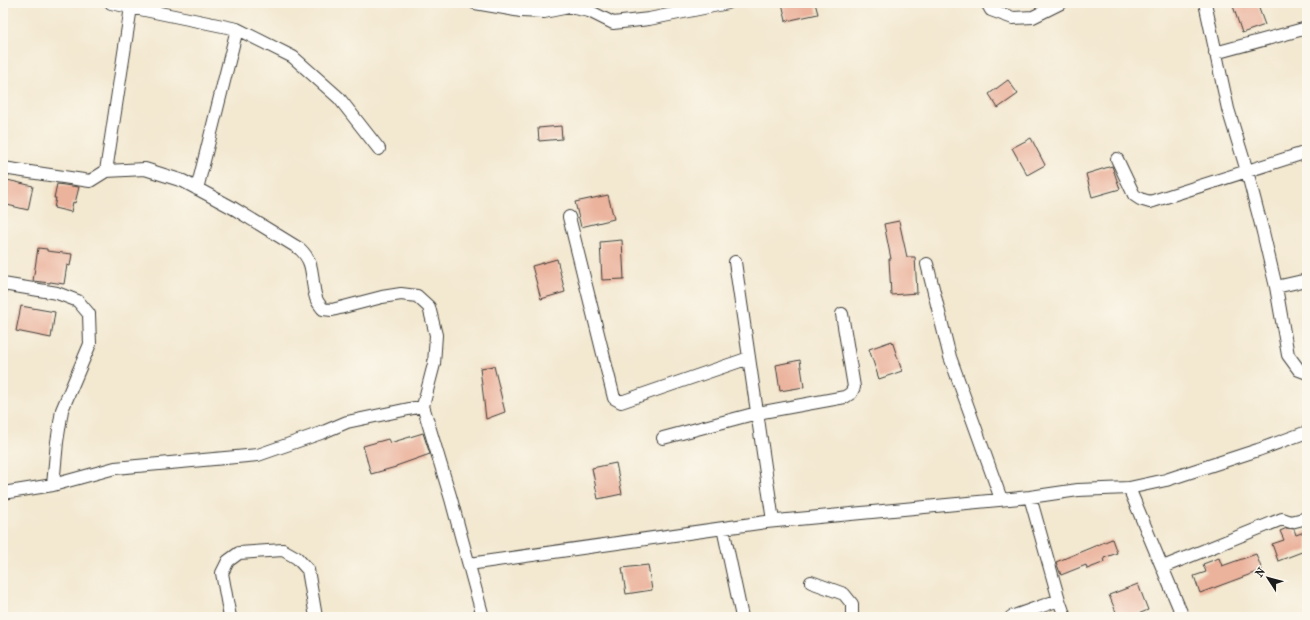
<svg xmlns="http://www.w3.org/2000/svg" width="1310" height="620" font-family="'IM FELL French Canon',serif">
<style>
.building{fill:#ebb29c}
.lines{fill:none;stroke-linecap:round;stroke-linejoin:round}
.minor-casing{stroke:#3c3b37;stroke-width:14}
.minor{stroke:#fff;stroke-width:12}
</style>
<rect width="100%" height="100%" fill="#fbf7ec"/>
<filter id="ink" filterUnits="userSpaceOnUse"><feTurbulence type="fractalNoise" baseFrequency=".025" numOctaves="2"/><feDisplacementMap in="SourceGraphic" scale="8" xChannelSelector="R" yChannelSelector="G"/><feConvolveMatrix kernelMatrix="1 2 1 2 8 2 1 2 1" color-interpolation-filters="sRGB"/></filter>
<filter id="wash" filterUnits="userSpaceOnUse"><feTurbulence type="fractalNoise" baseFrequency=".012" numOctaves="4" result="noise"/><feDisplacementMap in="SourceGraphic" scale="16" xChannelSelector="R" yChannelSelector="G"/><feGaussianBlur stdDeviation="0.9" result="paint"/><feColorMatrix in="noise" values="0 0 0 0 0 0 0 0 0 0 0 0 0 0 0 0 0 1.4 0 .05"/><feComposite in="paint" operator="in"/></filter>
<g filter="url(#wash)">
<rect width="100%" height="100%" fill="#f3e8d0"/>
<g id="blocks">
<!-- building -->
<path class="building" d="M782,3H815L818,14L786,21Z
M1232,3H1257L1265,25L1242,33Z
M1008,80L1018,94L998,108L989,94Z
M561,126L562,139L539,141L538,128Z
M1031,138L1045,165L1027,175L1012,148Z
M1112,166L1120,189L1092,197L1086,174Z
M3,179L33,186L28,210L3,204Z
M57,184L79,187L75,203L73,202L71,212L54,208L56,198H54Z
M608,195L614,219L581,227L575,202Z
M899,221L907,257H915L917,293L891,295L889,259H891L884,224Z
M622,240L624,279L602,280L600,242Z
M38,248L47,249V251L72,254L70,266L67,265L64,284L50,282V283L33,281Z
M557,259L565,292L541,299L532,266Z
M21,306L55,312L51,338L16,331Z
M892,341L902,371L879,379L869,349Z
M800,360L804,387L780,391L776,365Z
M494,366L505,412L486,419L480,368Z
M423,433L430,454L396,466V467L371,474L363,446L388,439L390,443Z
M616,463L622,494L598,499L592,468Z
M1287,528L1294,529L1296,535L1307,531V550L1278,561L1272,544L1284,540L1280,531Z
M1112,539L1117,553L1104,558L1105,562L1087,569L1086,565L1061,575L1056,562Z
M1256,554L1262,570L1200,593L1194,576L1206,572L1203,564L1219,558L1222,566Z
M648,565L652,590L626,594L622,568Z
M1138,584L1148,610L1131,617H1118L1109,595Z"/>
</g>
</g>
<g filter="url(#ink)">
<use href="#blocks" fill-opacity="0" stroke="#3c3b37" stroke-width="1"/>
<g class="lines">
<!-- minor casing -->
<g class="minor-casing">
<path id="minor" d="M111,3L237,29L293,57L339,98L379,149
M475,3L521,11L544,12L569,7L589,11L613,23L649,19L728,3
M987,3L991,10L1013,18L1033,17L1061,3
M1205,3L1228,109L1247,171L1263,232L1276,287L1288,355L1299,370L1307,373
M1215,53L1307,28
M1117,159L1134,195L1140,199L1150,202L1307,152
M3,168L90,181L106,171L145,169L183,181L233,208L300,249C316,264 310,279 316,298C317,302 320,305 323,309L332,310L382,297L401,294L417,296L429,307L436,335L434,364L423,406
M106,171L131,7
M197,189L237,29
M569,217L614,398L621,402L749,358
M735,262L773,521
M927,264L950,357L1001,499
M3,284L57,293L78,301L89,314L90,344L62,410L57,442L53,485
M1276,287L1307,280
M663,438L757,413L845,397L851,393L854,387L842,314
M1129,488L1183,617
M3,493L53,485L115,468L258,455L321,433L347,422L423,406L451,499L483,617
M1030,497L1059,600L1065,617
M723,528L742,617
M469,564L766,522L1030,497L1078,490L1129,488L1166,480L1258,450L1307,432
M1163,567L1282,519L1291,522L1307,518
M811,582L844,594L852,604V617
M230,617L222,573L228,561L239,553L283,550L297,558L308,570L316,617
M1011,617L1059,600"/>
</g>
<!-- minor -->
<use href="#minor" class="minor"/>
</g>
</g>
<!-- margin -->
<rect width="1310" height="620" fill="none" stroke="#fbf7ec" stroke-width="16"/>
<!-- north arrow -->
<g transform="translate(1268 578) rotate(306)" stroke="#fbf7ec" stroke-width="3" paint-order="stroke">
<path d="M0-3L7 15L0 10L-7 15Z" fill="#1c1c1c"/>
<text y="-6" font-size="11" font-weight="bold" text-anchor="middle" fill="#1c1c1c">N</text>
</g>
</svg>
